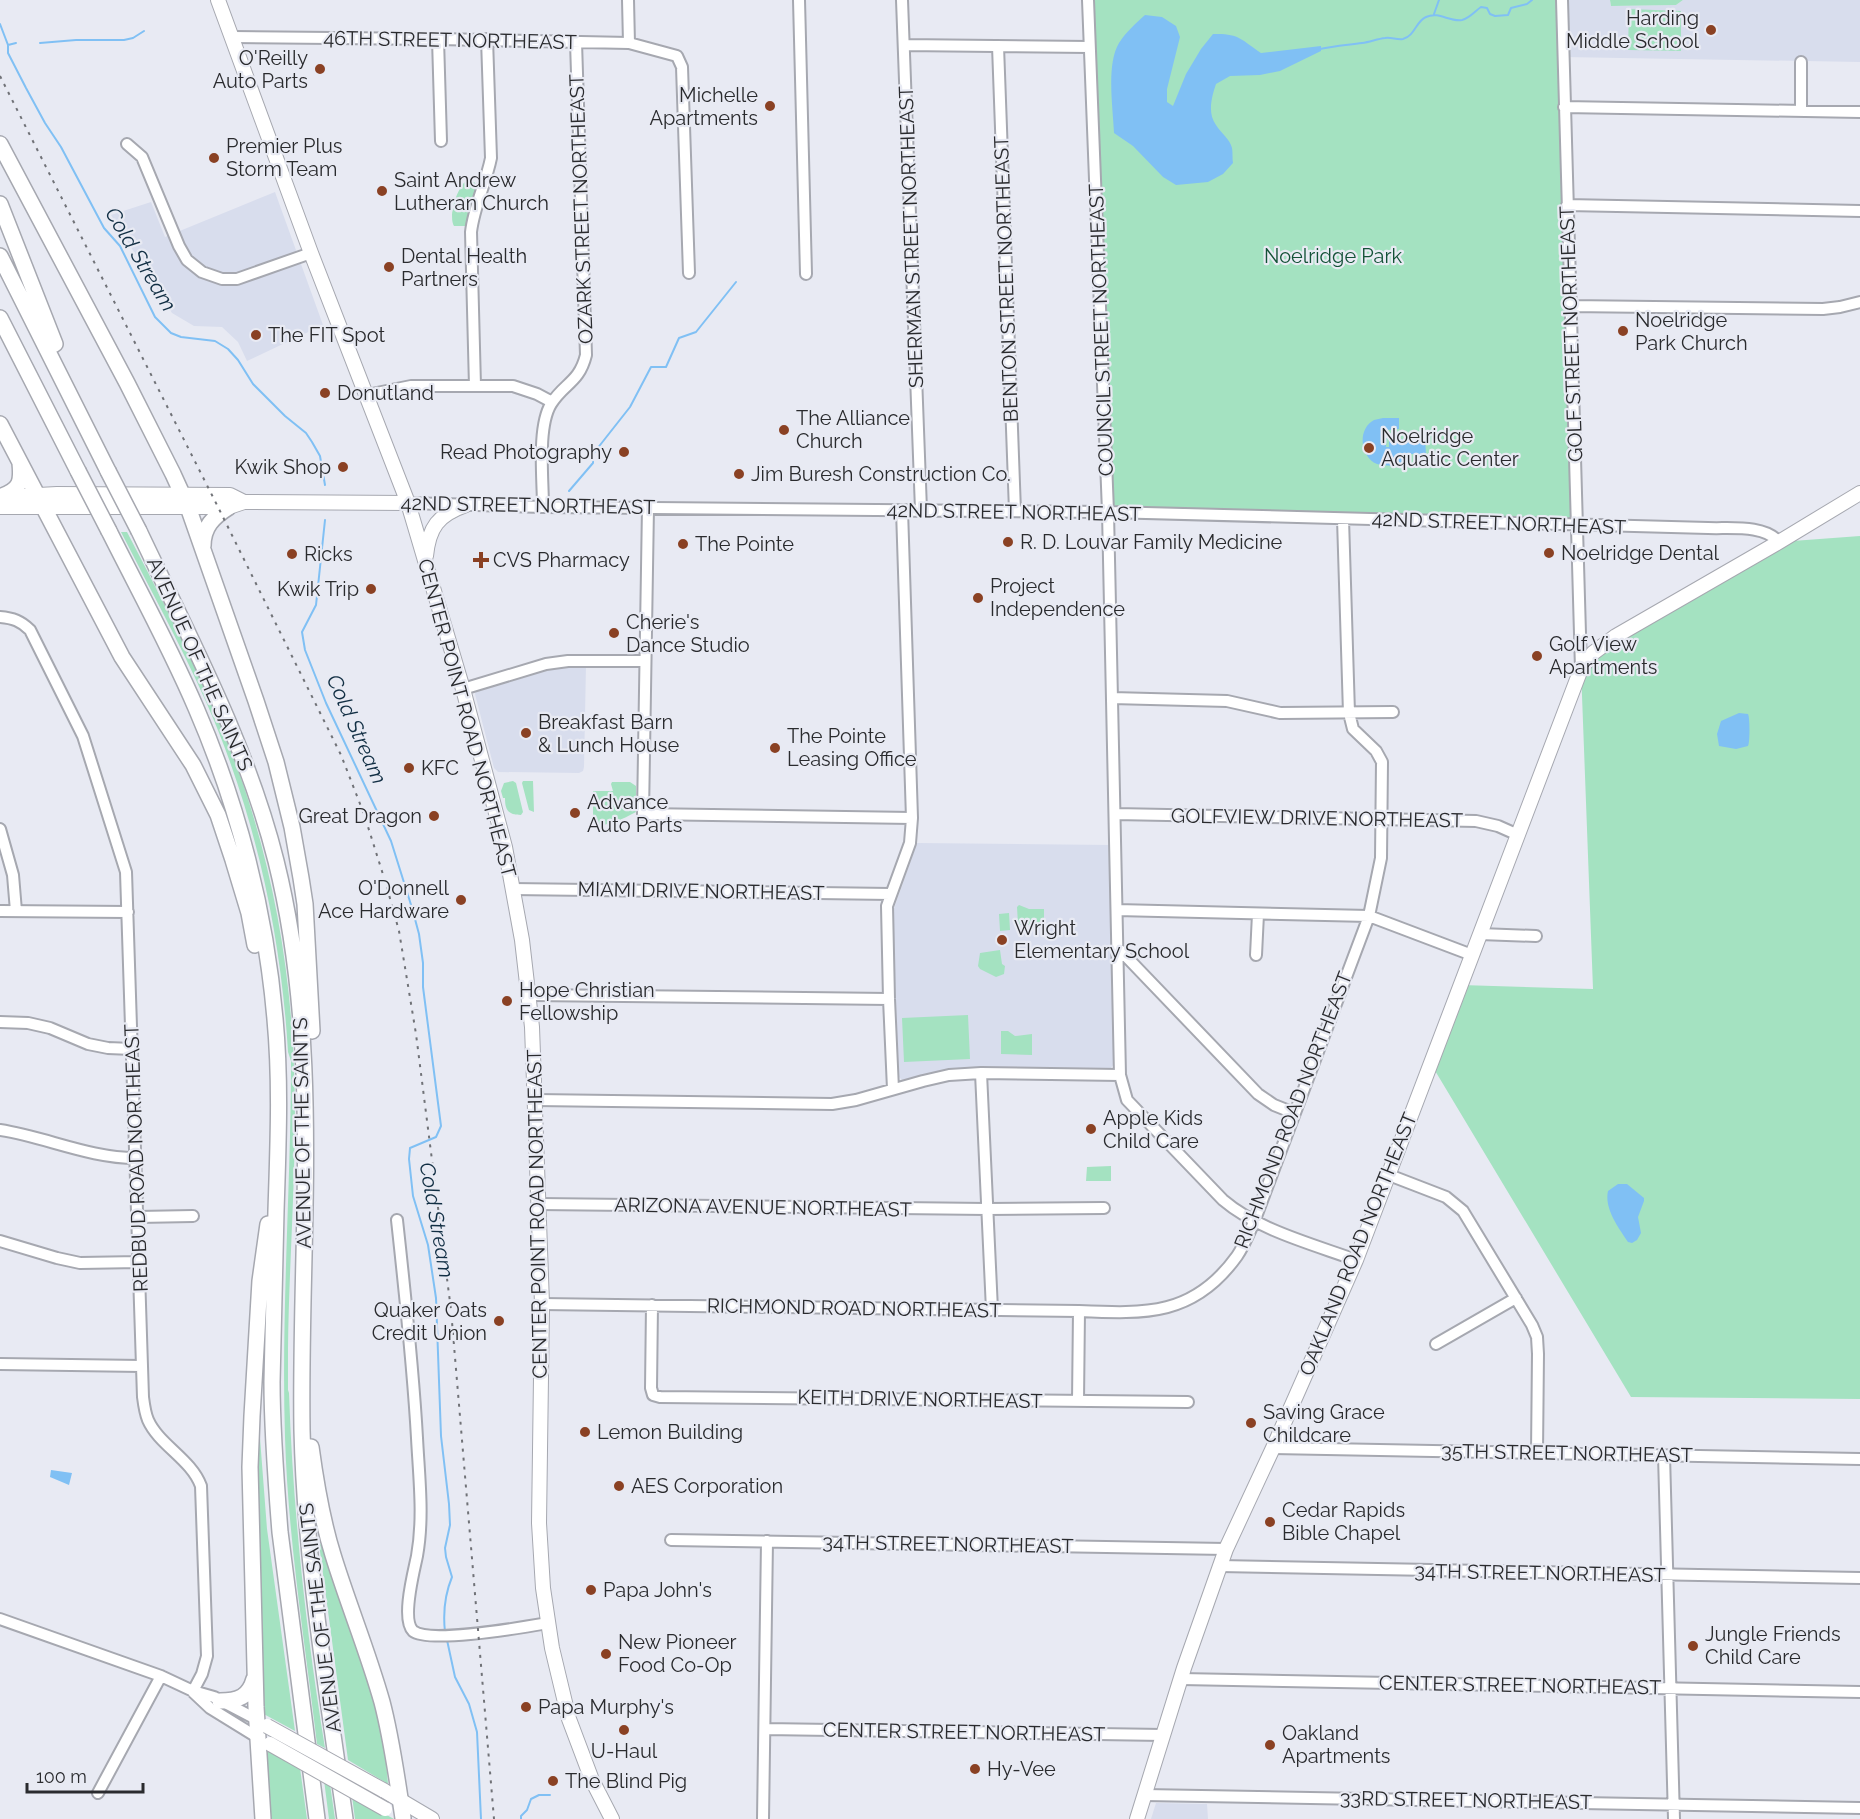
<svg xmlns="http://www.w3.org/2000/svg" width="1860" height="1819" font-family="Raleway,sans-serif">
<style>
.built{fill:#d8dded}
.green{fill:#a4e2c1}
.water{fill:#80c0f4}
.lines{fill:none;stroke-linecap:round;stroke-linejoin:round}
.stream{stroke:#80c0f4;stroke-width:2}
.minor-casing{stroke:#a6a8b0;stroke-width:14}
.major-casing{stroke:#a6a8b0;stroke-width:16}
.highway-casing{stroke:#a6a8b0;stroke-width:18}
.minor{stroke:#fff;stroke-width:10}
.major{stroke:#fff;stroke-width:14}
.highway{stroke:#fff;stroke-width:15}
.rail{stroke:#707277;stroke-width:2;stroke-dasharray:3 6;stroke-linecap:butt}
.major-bridge-casing{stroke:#a6a8b0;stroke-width:16;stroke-linecap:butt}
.highway-bridge-casing{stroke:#a6a8b0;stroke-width:18;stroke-linecap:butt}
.major-bridge{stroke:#fff;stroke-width:14}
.highway-bridge{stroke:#fff;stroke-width:15}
.poi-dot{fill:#8a4123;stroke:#e8eaf3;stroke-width:2}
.labels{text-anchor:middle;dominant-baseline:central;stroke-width:4.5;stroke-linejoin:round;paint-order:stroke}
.poi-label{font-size:20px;fill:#2a2b2e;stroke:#e8eaf3;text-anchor:start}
.street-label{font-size:20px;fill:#2a2b2e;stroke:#e8eaf3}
.park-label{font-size:20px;fill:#135237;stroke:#e8eaf3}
.water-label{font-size:21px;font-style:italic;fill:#112e43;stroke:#e8eaf3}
</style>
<rect width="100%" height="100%" fill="#e8eaf3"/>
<!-- built -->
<path class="built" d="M1562,0H1610L1611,6L1676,5L1683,0H1860V62L1563,57Z
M275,192L323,325L247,361L238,342L222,327L194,326L172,313L111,215L151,202L165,237Z
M571,665H586L584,767L583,771L579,773L498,772L494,768L475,694L476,691L479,688L534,672Z
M917,843L1111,845V969L1114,1064L1110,1069L973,1067L943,1070L902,1080L898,1076L893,911Z
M1156,1803L1207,1804L1208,1819H1151Z"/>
<!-- green -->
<path class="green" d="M1088,0H1562L1576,526L1108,512Z
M1610,0H1683L1676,5L1611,6Z
M1629,9L1681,11V51L1628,50Z
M466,181L474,182L478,186L467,226H454C448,216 457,188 466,181Z
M121,532H127C168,611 210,690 240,775C270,861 288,954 293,1046C299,1147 289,1248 288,1349V1390L289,1393C293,1512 306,1631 325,1748L317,1744C305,1642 288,1540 285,1437C281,1312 291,1187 291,1061L288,1052C281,933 255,814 207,704C181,645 150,589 121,532Z
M1860,536V1399L1631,1397L1434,1069L1461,985L1593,989L1581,669L1593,653L1779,542Z
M513,781L516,783L523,812L521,815C508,815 505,810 505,798H503L501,791L504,783Z
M523,781H533L534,812L529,810L522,783Z
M612,782H630L636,786V812C623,819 608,826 593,826V791H613L611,784Z
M1019,905L1029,909H1044V925H1020L1018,924L1017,907Z
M1009,913L1010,930L1000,931L999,914Z
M1000,950L1002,964L1005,966L1004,974L996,977L980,969L978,966L980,953Z
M968,1015L970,1059L904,1062L902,1018Z
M1001,1031H1008L1015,1036L1032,1034V1055L1001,1054Z
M1111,1166V1181H1086L1087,1167Z
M257,1425H259L267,1529L295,1731L260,1712Z
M324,1543L383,1727L388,1784L348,1760L319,1544Z
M270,1750L300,1768L307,1819H270L265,1763L267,1752Z
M324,1780L330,1784L335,1819H329Z
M352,1796L394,1819H355Z"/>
<!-- water -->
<path class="water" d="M1145,15L1162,17L1176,26L1180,37L1167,89V102L1173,106L1186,74L1201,49L1213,34C1238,33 1241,39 1261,53L1321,46V51L1280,71L1260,75L1230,76L1216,84C1212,96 1207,113 1216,125C1221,133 1230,139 1232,148C1233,153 1232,158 1233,163L1223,174L1208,182L1176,185L1163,177L1133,146L1114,133C1113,108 1106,64 1119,43C1126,32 1136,23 1145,15Z
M1383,418H1399V429L1387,430L1386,447H1389V439H1425L1426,454H1411V465C1400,465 1387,467 1377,464C1360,457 1357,429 1374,420C1377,419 1380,419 1383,418Z
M1739,713L1748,714C1750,718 1750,742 1748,746L1736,749L1719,746L1717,734L1721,721Z
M1618,1184H1627L1644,1198V1201L1638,1217L1641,1233L1637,1240L1632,1243L1628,1242C1619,1228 1604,1209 1608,1191Z
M51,1470L72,1473L69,1485L50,1477Z"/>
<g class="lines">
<!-- stream -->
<path class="stream" d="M1434,14L1439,0
M0,24L8,45V53L26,88L45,123L61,147L104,228L120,246L155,317L171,333L181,337L215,341L228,349L238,360L253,384L285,416L306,433L312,442L320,456L325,485
M40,43L76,40H124L133,38L144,31
M8,45L16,43
M1320,49C1334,46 1348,45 1362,43C1370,42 1377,39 1385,38C1391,37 1397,40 1403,39C1415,36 1416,21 1426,17C1439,11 1449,22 1462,20C1470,18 1475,11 1481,7L1487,8L1490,14L1495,16L1508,15L1511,8L1527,4L1532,0
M569,491L593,463V454L630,407L651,367H666L679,338L696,332L736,282
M325,520L316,605L302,632L305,650L326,703L391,841L412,908L419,934L423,963V987L441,1126L436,1137L410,1148L409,1159L413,1196L428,1245L436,1298L441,1436L449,1504L450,1525L445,1548L446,1557L452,1577C445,1594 443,1614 445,1632
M447,1640L455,1677L469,1704L477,1732L481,1819
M521,1819V1816L527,1810L531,1799L539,1795H550"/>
<!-- minor casing -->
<g class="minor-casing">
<path id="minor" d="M628,0L629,43
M799,0L806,274
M902,0L921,510
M1088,0L1108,512L1120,1075L1127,1100L1223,1200C1258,1230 1312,1244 1356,1260
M1562,0L1581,669
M232,37L438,39L629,43L677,56L682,67L689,273
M438,39L441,141
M904,45L1089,47
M998,46L1015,511
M1564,107L1860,112
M1801,111V62
M127,144L142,157L179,246L187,260L202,272L222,279H237L311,253
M1567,205L1860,211
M1570,306L1823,309L1840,307L1860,302
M475,386L471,232C474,206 486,183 491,158L487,39
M367,395L411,386H513L537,394L552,402
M408,503L543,507L1108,512L1708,528C1729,529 1764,524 1779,542
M543,507C543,479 537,427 551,404C564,383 579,383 586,355L576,42
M648,507L643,814L912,818
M0,617C13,618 21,621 30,630L83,736L126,872L143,1397C144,1405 145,1413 148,1420C159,1445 191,1459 201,1486L207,1656L202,1674L193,1691
M463,689L546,664L568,661H645
M1112,698L1227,701L1280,713L1393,712
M1115,814L1476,821L1498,826L1516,834
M0,829L13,875L16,911
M512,889L891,894
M1117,910L1369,916L1472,955
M0,911L128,912
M1480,934L1536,936
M1118,948L1258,1094L1274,1105L1294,1113
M1256,955L1258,914
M530,995L889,999
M0,1022L28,1023L50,1028L88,1044L108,1048L132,1049
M981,1073L992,1310
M893,1089L889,999L887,906L910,843L912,818L902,510
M536,1100L832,1104L856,1100L923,1081L949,1075L981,1073L1120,1075
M0,1130C46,1137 89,1158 136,1158
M1389,1175L1446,1197L1463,1211L1532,1325L1537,1337L1538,1354L1537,1452
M539,1204L987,1209L1104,1208
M138,1217L193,1216
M397,1220C405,1293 413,1365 417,1438C419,1477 424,1517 417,1556C414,1571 401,1619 413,1631C429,1644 525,1627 548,1623
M0,1241L57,1258L80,1263L139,1262
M542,1304L1079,1311C1146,1314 1194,1316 1237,1256C1244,1246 1249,1233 1254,1222L1369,916L1381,858L1382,762L1376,751L1353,729L1349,713L1343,519
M652,1305L651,1388L653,1395L660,1397L1188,1402
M1436,1344L1516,1298
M0,1364L142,1366
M1078,1401L1079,1311
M1273,1448L1860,1459
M1664,1455L1674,1819
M671,1540L1226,1549
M1220,1566L1860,1578
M0,1619L161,1676L193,1691L214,1697L256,1719
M1181,1679L1860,1692
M193,1692L210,1708L257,1737
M765,1729L1163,1735
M98,1793L161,1676
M1145,1795L1860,1808
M763,1819L767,1541"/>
</g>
<!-- major casing -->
<g class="major-casing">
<path id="major" d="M218,0L311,253L408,503L463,689L505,847L522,940L532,1027L542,1304L539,1523L543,1588L552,1648L569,1719L592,1780L612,1819
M2,497L57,494L230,495L244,502
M0,507H229L244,502L408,503
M426,556C429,527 438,515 466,505
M383,1790L432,1819
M1137,1819L1184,1668L1226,1549L1273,1448L1356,1260L1581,669L1593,653L1616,636L1779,542L1860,493"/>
</g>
<!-- highway casing -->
<g class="highway-casing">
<path id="highway" d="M0,144L127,383L173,474L188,507L256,701L276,762L292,827L301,878L305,904L312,1031
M0,204L55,344
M0,256L108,471
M0,318L78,471
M0,424L122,657L193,765L218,815L233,860L249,913L255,945
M0,497C20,489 22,483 20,463
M109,531C138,589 170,647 196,708C238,805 266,913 275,1019C281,1083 278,1147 276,1211C275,1268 273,1325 272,1382C272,1432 276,1482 280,1532L317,1819
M139,531C190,639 247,745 276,861C323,1050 299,1239 302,1430C305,1560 327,1690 345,1819
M203,546C203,527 213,517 229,507
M311,1447C316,1484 322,1520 333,1555C348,1604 368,1652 382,1702C392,1740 397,1779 403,1818
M220,1701C238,1701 249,1697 254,1679
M263,1819L256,1707L250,1467L252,1416L260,1281L268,1224"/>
</g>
<!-- minor -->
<use href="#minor" class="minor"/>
<!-- major -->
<use href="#major" class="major"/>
<!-- highway -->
<use href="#highway" class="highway"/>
<!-- rail -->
<path class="rail" d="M0,76L218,507L341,755L364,814L386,884L399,931L416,1034L451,1310L494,1819"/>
<!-- major-bridge casing -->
<g class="major-bridge-casing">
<path id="major-bridge" d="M267,1726L383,1790
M270,1744L385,1809"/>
</g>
<!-- highway-bridge casing -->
<g class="highway-bridge-casing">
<path id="highway-bridge" d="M78,471L109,531
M108,471L139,531"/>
</g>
<!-- major-bridge -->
<use href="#major-bridge" class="major-bridge"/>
<!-- highway-bridge -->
<use href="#highway-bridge" class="highway-bridge"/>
</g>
<!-- markers -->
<g class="poi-dot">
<circle cx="1711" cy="30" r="6"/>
<circle cx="320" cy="69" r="6"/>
<circle cx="770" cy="106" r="6"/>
<circle cx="214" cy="158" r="6"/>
<circle cx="382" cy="191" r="6"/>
<circle cx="389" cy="267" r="6"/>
<circle cx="1623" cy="331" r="6"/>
<circle cx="256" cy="335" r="6"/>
<circle cx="325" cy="393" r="6"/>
<circle cx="784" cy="430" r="6"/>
<circle cx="1369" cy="448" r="6"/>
<circle cx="624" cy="452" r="6"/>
<circle cx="343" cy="467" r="6"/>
<circle cx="739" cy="474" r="6"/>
<circle cx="1008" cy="542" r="6"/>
<circle cx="683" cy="544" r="6"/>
<circle cx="1549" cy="553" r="6"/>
<circle cx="292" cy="554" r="6"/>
<path d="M478 551h6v6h6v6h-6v6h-6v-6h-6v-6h6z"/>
<circle cx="371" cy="589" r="6"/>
<circle cx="978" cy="598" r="6"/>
<circle cx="614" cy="633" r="6"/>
<circle cx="1537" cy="656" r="6"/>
<circle cx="526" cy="733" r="6"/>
<circle cx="775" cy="748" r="6"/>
<circle cx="409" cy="768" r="6"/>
<circle cx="575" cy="813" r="6"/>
<circle cx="434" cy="816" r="6"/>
<circle cx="461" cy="900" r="6"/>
<circle cx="1002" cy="940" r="6"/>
<circle cx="507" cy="1001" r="6"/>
<circle cx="1091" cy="1129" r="6"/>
<circle cx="499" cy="1321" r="6"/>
<circle cx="1251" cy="1423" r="6"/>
<circle cx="585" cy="1432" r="6"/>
<circle cx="619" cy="1486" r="6"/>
<circle cx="1270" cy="1522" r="6"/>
<circle cx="591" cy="1590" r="6"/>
<circle cx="1693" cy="1646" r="6"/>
<circle cx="606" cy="1654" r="6"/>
<circle cx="526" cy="1707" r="6"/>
<circle cx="624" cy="1730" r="6"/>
<circle cx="1270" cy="1745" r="6"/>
<circle cx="975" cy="1769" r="6"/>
<circle cx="553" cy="1781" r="6"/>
</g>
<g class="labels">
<!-- poi labels -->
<g class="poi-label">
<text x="1699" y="18" text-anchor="end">Harding<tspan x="1699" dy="23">Middle School</tspan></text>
<text x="308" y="58" text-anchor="end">O'Reilly<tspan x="308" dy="23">Auto Parts</tspan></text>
<text x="758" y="95" text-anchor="end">Michelle<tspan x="758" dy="23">Apartments</tspan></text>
<text x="226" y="146">Premier Plus<tspan x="226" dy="23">Storm Team</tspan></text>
<text x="394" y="180">Saint Andrew<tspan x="394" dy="23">Lutheran Church</tspan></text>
<text x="401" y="256">Dental Health<tspan x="401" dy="23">Partners</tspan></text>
<text x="1635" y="320">Noelridge<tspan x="1635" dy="23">Park Church</tspan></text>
<text x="268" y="335">The FIT Spot</text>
<text x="337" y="393">Donutland</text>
<text x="796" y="418">The Alliance<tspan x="796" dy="23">Church</tspan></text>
<text x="1381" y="436">Noelridge<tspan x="1381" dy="23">Aquatic Center</tspan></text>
<text x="612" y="452" text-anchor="end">Read Photography</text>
<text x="331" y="467" text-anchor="end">Kwik Shop</text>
<text x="751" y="474">Jim Buresh Construction Co.</text>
<text x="1020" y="542">R. D. Louvar Family Medicine</text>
<text x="695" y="544">The Pointe</text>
<text x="1561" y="553">Noelridge Dental</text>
<text x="304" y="554">Ricks</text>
<text x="493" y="560">CVS Pharmacy</text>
<text x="990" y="586">Project<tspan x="990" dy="23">Independence</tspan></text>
<text x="359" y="589" text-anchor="end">Kwik Trip</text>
<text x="626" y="622">Cherie's<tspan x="626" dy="23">Dance Studio</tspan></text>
<text x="1549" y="644">Golf View<tspan x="1549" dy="23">Apartments</tspan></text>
<text x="538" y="722">Breakfast Barn<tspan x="538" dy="23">&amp; Lunch House</tspan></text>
<text x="787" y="736">The Pointe<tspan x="787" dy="23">Leasing Office</tspan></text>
<text x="421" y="768">KFC</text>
<text x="587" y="802">Advance<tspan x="587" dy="23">Auto Parts</tspan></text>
<text x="422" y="816" text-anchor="end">Great Dragon</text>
<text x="449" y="888" text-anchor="end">O'Donnell<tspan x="449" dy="23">Ace Hardware</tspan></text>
<text x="1014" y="928">Wright<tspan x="1014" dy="23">Elementary School</tspan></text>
<text x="519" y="990">Hope Christian<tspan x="519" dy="23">Fellowship</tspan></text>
<text x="1103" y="1118">Apple Kids<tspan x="1103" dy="23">Child Care</tspan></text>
<text x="487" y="1310" text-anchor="end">Quaker Oats<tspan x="487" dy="23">Credit Union</tspan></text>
<text x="1263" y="1412">Saving Grace<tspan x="1263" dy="23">Childcare</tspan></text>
<text x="597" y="1432">Lemon Building</text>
<text x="631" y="1486">AES Corporation</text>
<text x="1282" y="1510">Cedar Rapids<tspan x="1282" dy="23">Bible Chapel</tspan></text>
<text x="603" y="1590">Papa John's</text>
<text x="1705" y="1634">Jungle Friends<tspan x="1705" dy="23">Child Care</tspan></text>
<text x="618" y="1642">New Pioneer<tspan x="618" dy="23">Food Co-Op</tspan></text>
<text x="538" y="1707">Papa Murphy's</text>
<text x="1282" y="1733">Oakland<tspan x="1282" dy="23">Apartments</tspan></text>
<text x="624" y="1751" text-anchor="middle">U-Haul</text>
<text x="987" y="1769">Hy-Vee</text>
<text x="565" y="1781">The Blind Pig</text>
</g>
<!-- street labels -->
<g class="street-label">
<text transform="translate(450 40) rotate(1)">46TH STREET NORTHEAST</text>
<text transform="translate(581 209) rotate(-92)">OZARK STREET NORTHEAST</text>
<text transform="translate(911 237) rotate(-92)">SHERMAN STREET NORTHEAST</text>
<text transform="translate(1006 279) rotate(-92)">BENTON STREET NORTHEAST</text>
<text transform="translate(1101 330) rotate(-92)">COUNCIL STREET NORTHEAST</text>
<text transform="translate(1571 334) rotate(-92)">GOLF STREET NORTHEAST</text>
<text transform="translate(528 505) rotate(1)">42ND STREET NORTHEAST</text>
<text transform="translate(1014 512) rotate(1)">42ND STREET NORTHEAST</text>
<text transform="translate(1499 523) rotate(2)">42ND STREET NORTHEAST</text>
<text transform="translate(200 664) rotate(66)">AVENUE OF THE SAINTS</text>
<text transform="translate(467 718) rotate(75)">CENTER POINT ROAD NORTHEAST</text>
<text transform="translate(1317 818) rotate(1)">GOLFVIEW DRIVE NORTHEAST</text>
<text transform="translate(701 891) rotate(1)">MIAMI DRIVE NORTHEAST</text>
<text transform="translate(1293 1110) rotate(-69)">RICHMOND ROAD NORTHEAST</text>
<text transform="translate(302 1133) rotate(-91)">AVENUE OF THE SAINTS</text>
<text transform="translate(136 1158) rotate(-92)">REDBUD ROAD NORTHEAST</text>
<text transform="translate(763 1207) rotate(1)">ARIZONA AVENUE NORTHEAST</text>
<text transform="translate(537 1214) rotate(-91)">CENTER POINT ROAD NORTHEAST</text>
<text transform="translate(1358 1244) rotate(-68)">OAKLAND ROAD NORTHEAST</text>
<text transform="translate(854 1308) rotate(1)">RICHMOND ROAD NORTHEAST</text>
<text transform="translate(920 1399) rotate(1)">KEITH DRIVE NORTHEAST</text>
<text transform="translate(1567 1453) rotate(1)">35TH STREET NORTHEAST</text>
<text transform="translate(948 1544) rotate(1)">34TH STREET NORTHEAST</text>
<text transform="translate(1540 1573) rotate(1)">34TH STREET NORTHEAST</text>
<text transform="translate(320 1618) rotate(-97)">AVENUE OF THE SAINTS</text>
<text transform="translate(1520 1685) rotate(1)">CENTER STREET NORTHEAST</text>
<text transform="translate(964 1732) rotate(1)">CENTER STREET NORTHEAST</text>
<text transform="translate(1466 1800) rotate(1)">33RD STREET NORTHEAST</text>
</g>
<!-- park labels -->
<g class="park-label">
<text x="1333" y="256">Noelridge Park</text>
</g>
<!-- water labels -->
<g class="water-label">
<text transform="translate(141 259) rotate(59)">Cold Stream</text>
<text transform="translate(357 729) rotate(66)">Cold Stream</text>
<text transform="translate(437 1220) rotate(80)">Cold Stream</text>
</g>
</g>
<!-- scale -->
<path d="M27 1783v9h116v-9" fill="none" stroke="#2a2b2e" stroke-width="3"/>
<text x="36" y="1783" font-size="18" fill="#2a2b2e" stroke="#e8eaf3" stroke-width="4.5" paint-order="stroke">100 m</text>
</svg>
